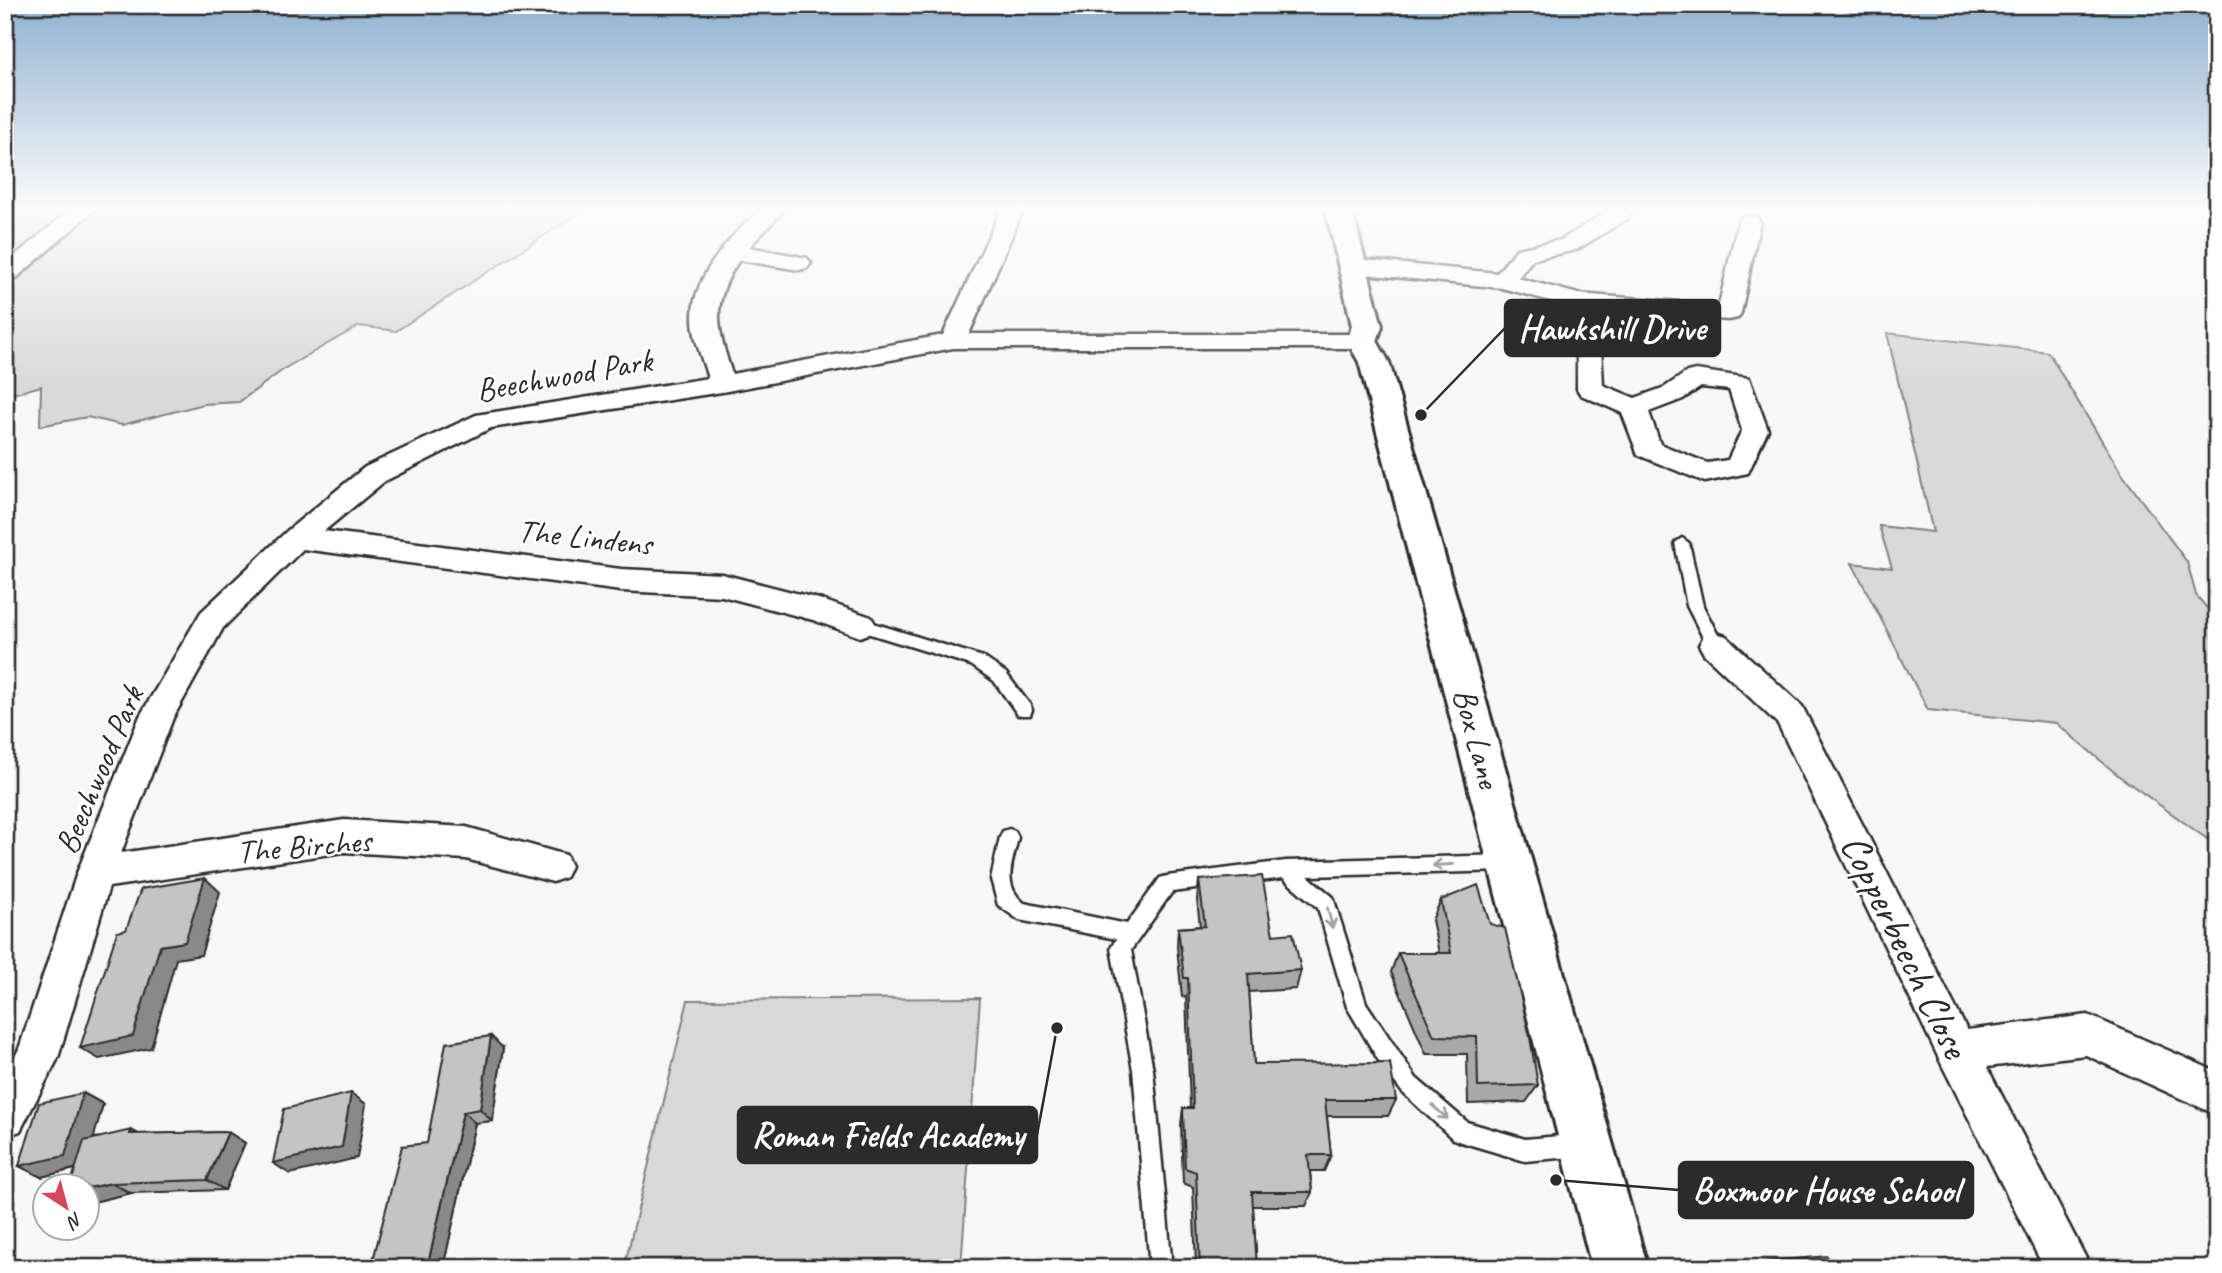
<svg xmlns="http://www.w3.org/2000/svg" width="2222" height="1273" font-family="Caveat,sans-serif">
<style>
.green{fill:#d9d9d9;stroke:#828282;stroke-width:2}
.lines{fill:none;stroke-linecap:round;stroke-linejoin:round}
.service-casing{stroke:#2b2b2b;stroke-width:5}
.minor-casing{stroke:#2b2b2b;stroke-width:5}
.secondary-casing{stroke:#2b2b2b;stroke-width:6}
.service{fill:#fff;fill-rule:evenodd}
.minor{fill:#fff;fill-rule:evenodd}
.secondary{fill:#fff;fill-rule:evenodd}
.wall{fill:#a9a9a9;stroke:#2b2b2b;stroke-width:2}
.shaded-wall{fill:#898989;stroke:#2b2b2b;stroke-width:2}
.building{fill:#c4c4c4;stroke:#2b2b2b;stroke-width:2}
.oneway{stroke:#a0a0a0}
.labels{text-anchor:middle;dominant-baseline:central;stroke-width:5;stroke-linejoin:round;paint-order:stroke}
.street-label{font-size:33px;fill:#2b2b2b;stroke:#fff}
.near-street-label{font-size:40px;fill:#2b2b2b;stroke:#fff}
.leader{fill:none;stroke:#2b2b2b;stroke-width:2.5}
.callout-dot{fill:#2b2b2b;stroke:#fff;stroke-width:2.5}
.callout{fill:#2b2b2b;stroke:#2b2b2b;stroke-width:2.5}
.callout-label{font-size:35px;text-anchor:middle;font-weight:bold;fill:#fff}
</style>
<rect width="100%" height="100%" fill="#f7f7f7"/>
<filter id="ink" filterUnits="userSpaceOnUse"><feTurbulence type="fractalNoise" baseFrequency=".0143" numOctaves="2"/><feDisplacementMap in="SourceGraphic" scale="14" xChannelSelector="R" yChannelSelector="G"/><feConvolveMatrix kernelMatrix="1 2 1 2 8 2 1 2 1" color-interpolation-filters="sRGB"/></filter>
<g filter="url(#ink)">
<!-- green -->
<path class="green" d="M5,210H584L396,331L359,326L287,367L239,402L204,404L122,425L87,417L40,426L41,386L5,396Z
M1887,333L2048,352L2122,474L2187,562L2196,595L2217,620V846L2119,776L2056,723L1928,710L1852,563L1892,568L1879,526L1933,532Z
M980,998L961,1268H624L688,1000Z"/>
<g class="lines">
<!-- service casing -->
<g class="service-casing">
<path id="service" d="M1682,538L1689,543L1703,606L1723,645L1721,649H1709L1687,606L1675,543Z
M860,619L983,657L1006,673L1030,705L1032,710L1030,715H1018L994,681L971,665L854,629L852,625Z
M1009,829L1015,831L1018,837C1013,863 1001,884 1024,903L1127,924L1160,878L1167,876L1286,861L1509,855L1515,857L1518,863L1515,869L1509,871L1308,876L1333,897L1366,1003L1416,1078L1467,1122L1525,1139L1583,1134L1591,1137L1594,1145L1591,1153L1583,1156L1525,1161L1461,1142L1453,1139L1402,1092L1379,1061L1347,1007L1318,908L1283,878L1172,892L1131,950L1153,1070L1172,1268H1150L1133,1070L1111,948L1116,939L1019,920L998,905L991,879L1000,837L1003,831Z"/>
</g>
<!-- minor casing -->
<g class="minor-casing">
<path id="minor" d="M70,210H94L13,281L5,283V264Z
M760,210H784L749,247L807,258L811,263L807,268L799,270L739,260C710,304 717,327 732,374L943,335L1001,210H1023L969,334H1362L1371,336L1374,341L1371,346L1362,348H953L722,392L491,428L385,481L324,531L621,569L722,574L819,599L871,617L876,625L871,633L860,637L813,620L722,596L621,591L303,549L223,628L173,718L121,853L344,820L466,827L566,855L571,866L566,877L553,882L466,859L344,852L109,887L58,1058L20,1131L5,1137V1074L19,1049L77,873L140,716L201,612L287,531L365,467L476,415L708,378C702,358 692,335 693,314C695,274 731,235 760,210Z
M1610,210H1632L1627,219L1576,250L1533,259L1518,278L1578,294L1719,305L1738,222L1741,217H1757L1760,222L1741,313L1738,318L1729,320L1591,309L1601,347L1603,385L1635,398L1665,387L1687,372L1696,370L1749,378L1768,430L1748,473L1705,482L1638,455L1622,413L1581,395L1577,389V347L1566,305L1502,288L1354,273L1346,271L1342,266L1346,261L1354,259L1497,273L1517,249L1561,240ZM1701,387L1729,390L1742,430L1728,460L1707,463L1660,444L1649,412L1683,399Z
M1715,633L1726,636L1802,706L1967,1030L2088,1015L2217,1072V1115L2086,1055L1987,1067L2091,1268H2044L1942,1065L1778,724L1704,654L1699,645L1704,636Z"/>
</g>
<!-- secondary casing -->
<g class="secondary-casing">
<path id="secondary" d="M1326,210H1352L1382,326L1377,341L1389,362L1648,1268H1592L1359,362L1347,341L1352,326Z"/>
</g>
<!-- service -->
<use href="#service" class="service"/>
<!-- minor -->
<use href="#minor" class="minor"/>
<!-- secondary -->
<use href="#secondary" class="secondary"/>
</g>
<!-- wall -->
<path class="wall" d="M1199,880L1273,935L1301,970L1296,989L1249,992L1254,1064L1396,1100L1388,1116H1327L1331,1155L1324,1171H1310L1312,1192L1306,1206H1253L1257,1268H1196L1193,1187L1183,1183L1181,1125L1183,1108H1190L1186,996L1182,997L1177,947L1178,928L1200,926L1197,900Z
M1441,900L1538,1085L1526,1102L1468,1104L1467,1054H1426L1391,972L1398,953H1439L1432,920Z
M503,1048L492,1121L475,1123L443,1268H371L427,1143Z
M83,1093L103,1104L93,1138L139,1134L228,1132L245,1143L225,1190L131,1193L89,1203L75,1169L41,1177L19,1166Z"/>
<!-- shaded-wall -->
<path class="shaded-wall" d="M205,878L220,892L201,955L176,959L151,1048L99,1059L80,1048L160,946Z
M491,1036L503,1048L492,1121L480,1109Z
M83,1093L103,1104L86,1166L41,1177L19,1166Z
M351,1093L366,1104L357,1158L290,1174L273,1163Z
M463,1112L475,1123L443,1268H427Z
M131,1130L150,1140L130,1134Z
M228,1132L245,1143L225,1190L207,1180Z
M111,1183L131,1193L89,1203L88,1202V1188Z"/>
<!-- building -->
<path class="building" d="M1262,876L1273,935L1293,933L1301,970L1248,974L1254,1064L1390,1063L1396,1100H1325L1331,1155H1308L1312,1192H1252L1257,1268H1200L1196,1172L1185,1168L1183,1108H1193L1188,978H1184L1178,928L1205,926L1199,880Z
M205,878L185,942L160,946L133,1036L80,1048L117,932L126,930L141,889Z
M1478,885L1490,924L1505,928L1530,1037L1538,1085L1478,1087L1477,1037L1434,1036L1398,953H1451L1441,900Z
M491,1036L480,1109L463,1112L427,1268H371L402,1146L427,1143L446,1043Z
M83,1093L65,1156L19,1166L39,1103Z
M351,1093L342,1147L273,1163L284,1109Z
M131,1130L130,1134L228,1132L207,1180L111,1183L88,1188V1186H70L84,1141Z
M1827,1256L1832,1268H1731L1730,1265Z"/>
<!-- one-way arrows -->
<defs><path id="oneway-shaft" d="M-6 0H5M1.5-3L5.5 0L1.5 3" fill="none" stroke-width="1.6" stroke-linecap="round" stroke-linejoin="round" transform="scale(1.75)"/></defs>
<g class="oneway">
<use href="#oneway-shaft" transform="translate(1443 865) rotate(176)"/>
<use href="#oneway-shaft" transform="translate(1330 918) rotate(76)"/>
<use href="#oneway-shaft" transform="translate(1440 1112) rotate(41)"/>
</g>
</g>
<!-- sky -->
<linearGradient id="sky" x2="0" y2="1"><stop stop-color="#91b2d2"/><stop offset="0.54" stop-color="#fbfbfb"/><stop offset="1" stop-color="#fbfbfb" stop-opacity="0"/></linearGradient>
<rect width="2222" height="388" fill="url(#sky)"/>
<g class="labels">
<!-- street labels -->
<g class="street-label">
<text transform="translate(564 375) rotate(-10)">Beechwood Park</text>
<text transform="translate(585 537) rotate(6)">The Lindens</text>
<text transform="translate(1477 738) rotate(75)">Box Lane</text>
<text transform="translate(99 770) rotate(-67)">Beechwood Park</text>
<text transform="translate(304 846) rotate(-5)">The Birches</text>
</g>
<!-- near-street labels -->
<g class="near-street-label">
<text transform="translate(1905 946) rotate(64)">Copperbeech Close</text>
</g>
</g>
<!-- callouts -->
<path class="leader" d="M1421 415L1505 328M1057 1028L1037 1135M1556 1180L1679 1190"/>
<g class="callout-dot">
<circle cx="1421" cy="415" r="7"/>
<circle cx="1057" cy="1028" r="7"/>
<circle cx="1556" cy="1180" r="7"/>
</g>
<g class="callout">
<rect x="1505" y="300" width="215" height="56" rx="7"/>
<rect x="738" y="1107" width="299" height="56" rx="7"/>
<rect x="1679" y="1162" width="294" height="56" rx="7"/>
</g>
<g class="callout-label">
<text x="1612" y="340">Hawkshill Drive</text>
<text x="888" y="1147">Roman Fields Academy</text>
<text x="1826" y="1202">Boxmoor House School</text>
</g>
<!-- margin -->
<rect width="2222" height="1273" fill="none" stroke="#fff" stroke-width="28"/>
<rect x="14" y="14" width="2194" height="1245" fill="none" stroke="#2b2b2b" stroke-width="2.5" filter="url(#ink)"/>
<!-- north arrow -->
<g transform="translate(66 1207) rotate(144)"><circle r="33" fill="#ffffff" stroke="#aaaaaa" stroke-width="2"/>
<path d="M0-5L12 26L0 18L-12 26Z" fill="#d1495b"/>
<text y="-10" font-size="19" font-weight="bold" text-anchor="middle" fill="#2b2b2b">N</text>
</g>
</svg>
